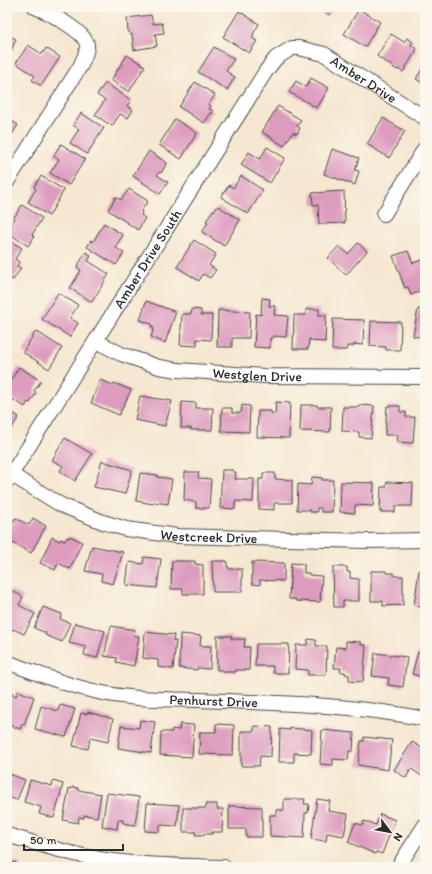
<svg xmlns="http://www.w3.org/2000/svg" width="432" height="874" font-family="Itim,sans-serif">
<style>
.building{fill:#dd9bbe}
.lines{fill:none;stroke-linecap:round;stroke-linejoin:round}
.minor-casing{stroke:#494744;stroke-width:16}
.minor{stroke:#fff;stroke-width:14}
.labels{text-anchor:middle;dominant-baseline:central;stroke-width:3.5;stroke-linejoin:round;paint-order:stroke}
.street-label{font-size:14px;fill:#2b2b2b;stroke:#fbf7ec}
</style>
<rect width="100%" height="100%" fill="#fbf7ec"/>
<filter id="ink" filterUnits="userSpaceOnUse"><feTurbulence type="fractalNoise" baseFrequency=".025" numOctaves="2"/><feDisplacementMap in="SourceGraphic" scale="8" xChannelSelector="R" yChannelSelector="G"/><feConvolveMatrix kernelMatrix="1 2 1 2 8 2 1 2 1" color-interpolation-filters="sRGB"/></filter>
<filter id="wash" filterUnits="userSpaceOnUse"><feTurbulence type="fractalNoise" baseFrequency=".012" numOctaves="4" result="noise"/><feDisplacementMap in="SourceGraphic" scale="16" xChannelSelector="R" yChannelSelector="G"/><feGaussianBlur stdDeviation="0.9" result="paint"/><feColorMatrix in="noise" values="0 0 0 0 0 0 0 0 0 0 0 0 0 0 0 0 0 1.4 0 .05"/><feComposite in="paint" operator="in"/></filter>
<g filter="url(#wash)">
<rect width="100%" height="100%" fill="#f5e7d0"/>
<g id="blocks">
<!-- building -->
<path class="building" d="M316,7H334L329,15Z
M359,9L380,22L365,47L344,34Z
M239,11L259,24L253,34L254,35L252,38L257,41L249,53L223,37Z
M151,15L153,24L162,23L164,33L155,34L157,46L134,50L132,34L130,35L129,31L128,32L127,18Z
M391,34L404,42L407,38L413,42L411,45L417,49L403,72L398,69L397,70L377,56Z
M7,35L16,39L8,58L7,57Z
M28,45L42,54L46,48L60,57L41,86L32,80L35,76L16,63Z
M214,47L234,59L226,71L235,77L227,90L198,72Z
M127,55L145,66L129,92L111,80Z
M425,64V85L416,79Z
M311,78L329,88L317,108L289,92L296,81L306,87Z
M195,82L215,95L208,105L211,106L209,109L213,111L212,114L211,113L204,123L179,107Z
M105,83L131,100L127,106L133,110L128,118L120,114L112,126L95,115L105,100L97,95Z
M278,106L301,120L297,126L300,128L297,134L293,132L284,146L262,132Z
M81,113L104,128L87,154L70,143L79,129L73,125Z
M7,118L18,125L7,142Z
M383,118L405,131L389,158L367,144Z
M175,119L197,133L181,159L159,145Z
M61,144L85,159L69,185L50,173L59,159L53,156Z
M267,147L285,158L270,183L241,165L249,152L260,159Z
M332,149L359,158L355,170L359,171L355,185L324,174Z
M149,151L167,163L161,173L159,172L157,175L168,182L160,194L133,176Z
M41,176L64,190L49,216L28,202L36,189L34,187Z
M241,176L263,190L248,214L221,197L229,185L233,188Z
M129,189L148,201L141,211L142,212L141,215L145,218L138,230L108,210L116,197L121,200Z
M344,191L345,223L319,224L318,205H313L312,193Z
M22,205L42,218L32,235L34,237L28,246L7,232L14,220L13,219Z
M218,206L240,220L224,246L202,232L208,222L206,221L213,210L214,211Z
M104,223L123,235L115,247L124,253L116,265L87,247L91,240L93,242Z
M7,239L22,248L15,259L19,262L17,266L21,268L13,280L7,277Z
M194,240L216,254L209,265L216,270L210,278L203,274L199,281L177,267Z
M358,243L367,251L346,275L328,258L339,246L348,254Z
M408,251L413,263L425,259V290L411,295L408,287L405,288L393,256Z
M86,252L91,256L88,261L109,274L92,302L70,288L81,270L77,267Z
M58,293L78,305L70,318L78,323L70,337L42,319Z
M262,298L270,299L269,306H275L274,315L288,316L286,337L273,336V338H270V348L254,347L256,314L261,315Z
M146,301L176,312L165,343L151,337L154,328L151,327L152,324L140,320Z
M192,309L201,310V315H212L211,340L197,339V346L180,345L182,314H191Z
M306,309H319V315H326L325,342L311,341V339H309L308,349H293L294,315H306Z
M418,309L425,310V338L413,336Z
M218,310L250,312L249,338H232V347H217Z
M333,319L364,320L363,345L354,344V346H347L346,350H332Z
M371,321L401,322L400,350H386V347L370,346Z
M36,331L62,348L49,369L23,352Z
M19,367L41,381L34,391L36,393L30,403L28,402L25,407L7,396V386Z
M100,380L113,385L114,383L131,390L119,415L91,403Z
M140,396L172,401L165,426L135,420Z
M182,402L196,403V408H213L212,430H191V428H181Z
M276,402L290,403L289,438L257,437L258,411H271V413L275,414Z
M242,405L250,406L249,432L221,431L222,408H232V413H241Z
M301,405H317V407H331L330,432L300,431Z
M360,405L374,406L371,438L359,437V432L342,431L343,407H360Z
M387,406H400V412H406V417H415L413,443L397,442L398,435H385Z
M7,409L19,417L11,429L7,426Z
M65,438L92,454L75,481L60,471L63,466L52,460Z
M102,461L132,470L125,494L94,487Z
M222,470H233V472H236L235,479H254L253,502L235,501V509L220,508Z
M185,472H199L198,478L211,479L209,508H196V502L184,500Z
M140,473L158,475L157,477L172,479L168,504L154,502L153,504L136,501Z
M263,473H275V479L292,480V503H274V510L259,509V479H263Z
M312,477L322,478V480H333L332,512H321V508H317V512H310V510H297L298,484L311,485Z
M341,482L374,483L373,506L355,505V513L340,512Z
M387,482L413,483L412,506H395V512H380L381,487H386Z
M15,518L29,525L33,518L46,526L31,553L7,540V532Z
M70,536L82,542L70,569L58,563L55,570L40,563L52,537L60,541L61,539L65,541L67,537L69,538Z
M92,546L123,552L113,584L101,581L102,574L85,571Z
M144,557L161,559L157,588L126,585L129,562L143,564Z
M172,561H195V564L203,565V594H183V589H171Z
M212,561H227V567H229V569H242V592H213Z
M252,562L284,563V581L260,580V585L252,584Z
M291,563L304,564V573H309V575L322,576L320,602L296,601V599H289Z
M333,567H347V572H350V578L359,579V601H343V607H334Z
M419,570L425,571V609L414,605Z
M371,571H386V573H394V576H403V605L383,606V601H371Z
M11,590L23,597L19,605L35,614L24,634L13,629L12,631L7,628V598Z
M43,607L62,614L60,619L70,623L62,642L45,635L46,633L34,628Z
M75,623L105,631L97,658L84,655L86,647L69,643Z
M111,626L135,630L134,636L139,637L134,666L116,662L117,658L104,656Z
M145,632L174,635L173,641H176L173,669L158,667V660L143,658Z
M180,634L201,636L200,646H211L210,669L197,668V670L179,668Z
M217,636H232L231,639H245L244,647H250L249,670H236V672H223V670H217Z
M308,639L316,640V646H327L326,675H308V670L295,669L296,645H307Z
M346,641L361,642V645H366L363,682L349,681V675L345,674V672H340L341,668H334L336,647L346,648Z
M256,644H289L288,673H273V666H255Z
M418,652L425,654V678L412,674Z
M375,653L407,657L403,687L388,685L389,678L372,676Z
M18,691L34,697L24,725L22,724L20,729L7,724L8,720L7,719V693L16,696Z
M60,705L75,709L66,737L35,729L41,706L58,711Z
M88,712L113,719L108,742L90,738L88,749L73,746L81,713L87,714Z
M140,720L155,722L151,753L118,748L121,726L139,728Z
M180,724L194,725L192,757L160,755L161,732H172V729L179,730Z
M216,724L234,725L233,755L199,754L200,732H216Z
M254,726L272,727L271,757L260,756L259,766H241V731H254Z
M290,728L312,730L311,754L294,753V762H279L280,729L290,730Z
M322,730L354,733L353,751H349L348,760L333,759V765L320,764Z
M364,737L392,740L388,770L358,765L361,741H364Z
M412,742L425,750V778L411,769L406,778L394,770Z
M7,773L25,780L17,800L7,797Z
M30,780L52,786L53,781L63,784L54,818L39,814L41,807L24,802Z
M72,787L78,788V790L101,794L97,817L84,815V818L79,817L78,823L63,820L69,788L72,789Z
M107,793L139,797L135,825L123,823V820H118L117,829L102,826Z
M284,799H305L304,804H309L308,813H305L304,838L270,836V815H276V810H284Z
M317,799L330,801L328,811L348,814L344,836L327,833L326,841L311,839Z
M147,803L179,805L177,826L160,825L159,832L145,831Z
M206,804H217V809H223L222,832H212V834H203V835H195L196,832H183V808H206Z
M229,806L262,807V837H246V829H229Z
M380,814L395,820L382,854L376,852L375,854L348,842L355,823L363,825L364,821L376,825Z
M7,860L19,864V867H7Z"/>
</g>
</g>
<g filter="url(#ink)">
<use href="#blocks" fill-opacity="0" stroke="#494744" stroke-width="1"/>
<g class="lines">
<!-- minor casing -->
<g class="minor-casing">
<g id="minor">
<path d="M7,182L81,65C83,59 88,51 87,44C84,31 48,12 35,7"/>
<path d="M384,214L425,148"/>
<path id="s1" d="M96,341L121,354L159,367L178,370L264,376L425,377"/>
<path id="s2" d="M7,472L61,505L103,522L126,529L177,536L368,541L425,540"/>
<path id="s3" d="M7,481L266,71L276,58L292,48H299L324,54L425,118"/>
<path id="s4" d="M7,662C47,677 86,693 129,697C152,700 176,699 199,700C275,703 351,704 425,719"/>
<path d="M7,835C42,845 78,857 114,861C150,866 187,866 224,867"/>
<path d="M398,867L425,825"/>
</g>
</g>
<!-- minor -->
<use href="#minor" class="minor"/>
</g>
</g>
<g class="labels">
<!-- street labels -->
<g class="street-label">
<text stroke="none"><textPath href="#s3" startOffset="600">Amber Drive</textPath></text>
<text stroke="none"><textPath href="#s3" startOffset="263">Amber Drive South</textPath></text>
<text stroke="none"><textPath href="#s1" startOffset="167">Westglen Drive</textPath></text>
<text stroke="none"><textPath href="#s2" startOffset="216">Westcreek Drive</textPath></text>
<text stroke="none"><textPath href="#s4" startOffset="212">Penhurst Drive</textPath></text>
</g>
</g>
<!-- margin -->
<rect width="432" height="874" fill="none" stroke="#fbf7ec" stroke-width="24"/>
<!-- north arrow -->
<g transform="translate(390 832) rotate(122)" stroke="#fbf7ec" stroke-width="3" paint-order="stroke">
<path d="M0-3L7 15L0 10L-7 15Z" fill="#2b2b2b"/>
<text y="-6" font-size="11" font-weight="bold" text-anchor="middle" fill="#2b2b2b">N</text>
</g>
<!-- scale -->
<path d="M24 844v6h99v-6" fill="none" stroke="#2b2b2b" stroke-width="2"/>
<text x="30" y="844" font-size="12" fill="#2b2b2b" stroke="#fbf7ec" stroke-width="3" paint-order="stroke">50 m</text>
</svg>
